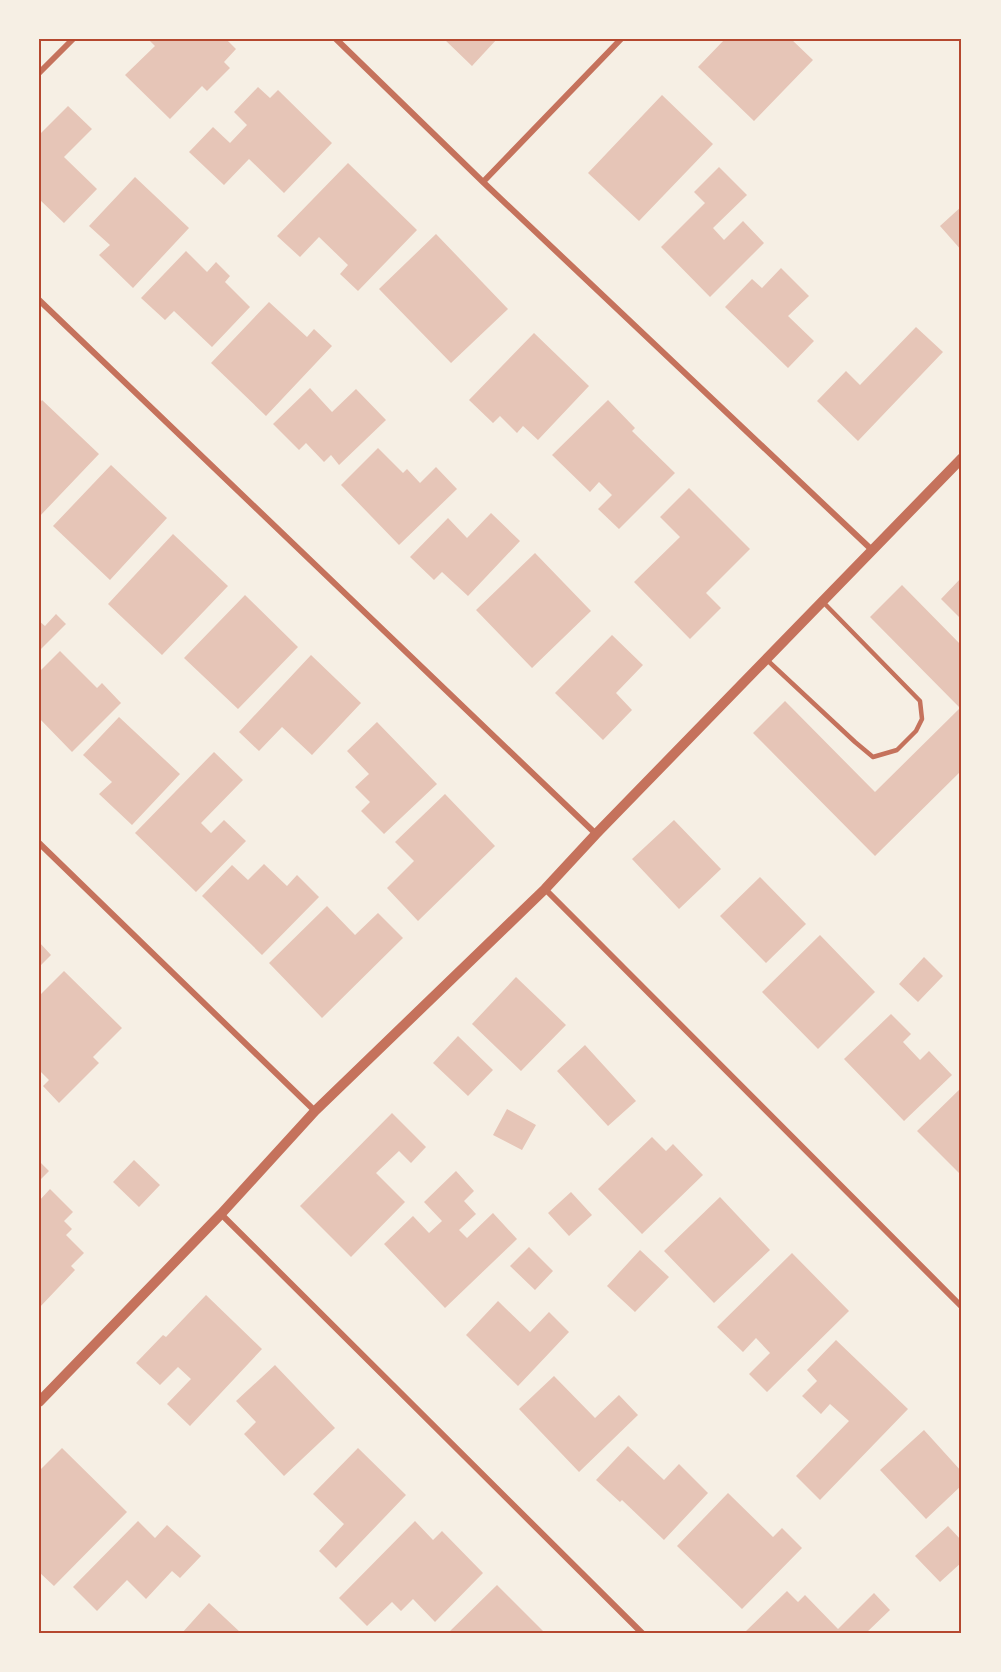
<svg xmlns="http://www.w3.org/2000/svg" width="1001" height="1672" font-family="Raleway,sans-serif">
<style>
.building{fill:#e6c5b7}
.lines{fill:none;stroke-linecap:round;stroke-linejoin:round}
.service{stroke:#c5725c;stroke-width:4.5}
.minor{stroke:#c5725c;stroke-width:6}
.tertiary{stroke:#c5725c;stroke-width:10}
.neatline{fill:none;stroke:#b5482f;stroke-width:2}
</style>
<rect width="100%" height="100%" fill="#f6efe4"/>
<!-- building -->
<path class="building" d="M148,39H226L236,49L224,62L230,68L207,91L202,86L170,119L125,75L155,46Z
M444,39H497L472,66Z
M725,39H791L813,60L754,121L698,67Z
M258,87L270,98L278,90L332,143L284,193L249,159L224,185L189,152L213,127L230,143L247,125L234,112Z
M662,95L713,144L639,221L588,173Z
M68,106L92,129L64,157L97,189L64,223L39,199V135Z
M348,163L417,230L358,291L340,274L348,265L319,237L300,257L277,236Z
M719,167L747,195L713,228L724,240L743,221L764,243L710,297L661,247L705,203L694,192Z
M135,177L189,228L133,288L99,255L110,245L89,226Z
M962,206V251L940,226Z
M436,234L508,309L451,363L379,289Z
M186,251L207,272L216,262L230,276L225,282L250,307L212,347L174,311L165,320L141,298Z
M781,268L809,296L788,316L814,341L788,368L725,307L752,279L762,288Z
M269,302L307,337L314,329L332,346L266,416L211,363Z
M916,327L943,352L858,441L817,401L846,371L860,385Z
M534,333L589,386L538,440L523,426L517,433L500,416L493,423L469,400Z
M310,388L332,412L356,389L386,420L339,465L331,455L324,462L306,443L299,450L273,424Z
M42,400L99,454L39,517V404Z
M608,400L635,428L632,431L675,473L619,529L598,509L612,495L599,482L590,492L552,455Z
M378,448L403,473L407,469L420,483L436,467L457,489L399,545L341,485Z
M111,465L167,518L110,580L53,526Z
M689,488L750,549L706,593L721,608L690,639L634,582L680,537L660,517Z
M491,513L520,541L468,596L442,572L434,580L410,557L448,518L467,538Z
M173,534L228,586L162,655L108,604Z
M535,553L591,611L532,668L476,610Z
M962,577V620L941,599Z
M902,585L962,646V770L875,856L753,733L785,701L875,792L960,708L870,617Z
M245,595L298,647L238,709L184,658Z
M56,614L66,624L39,651V621L45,626Z
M612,635L643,665L616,693L632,710L603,740L555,693Z
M60,651L97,688L102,683L121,703L72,752L39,718V672Z
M311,655L361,703L312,755L282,727L259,751L239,732Z
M119,717L180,774L132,825L99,794L112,782L83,755Z
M377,722L437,784L384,834L361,811L370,802L355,787L369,774L347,751Z
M214,752L243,780L201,823L211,833L224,820L246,841L196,892L135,833Z
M445,794L495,846L418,921L387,888L414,861L395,842Z
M674,820L721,869L679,909L632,859Z
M264,864L287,886L297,875L319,897L262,955L202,896L232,865L248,880Z
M760,877L806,924L766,963L720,916Z
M327,906L355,935L378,913L403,938L322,1018L269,963Z
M820,935L875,992L818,1049L762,992Z
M39,942L51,955L39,967Z
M924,957L943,976L918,1002L899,984Z
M64,971L122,1028L93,1057L99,1063L59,1103L43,1086L49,1080L39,1070V996Z
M516,977L566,1025L521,1071L472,1024Z
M891,1014L911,1034L903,1042L920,1060L929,1051L952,1075L904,1121L844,1059Z
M458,1036L493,1070L468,1096L433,1063Z
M585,1045L636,1101L608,1126L557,1071Z
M962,1087V1176L917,1131Z
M507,1109L536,1125L522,1150L493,1135Z
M392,1113L426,1147L411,1163L399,1151L376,1173L405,1202L351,1257L300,1206Z
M652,1137L666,1151L673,1144L703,1175L642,1234L598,1189Z
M134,1160L160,1185L139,1207L113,1182Z
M39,1161L49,1171L39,1181Z
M456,1171L474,1191L464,1201L476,1214L459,1230L467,1238L493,1213L517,1239L445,1308L384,1244L413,1216L429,1233L442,1221L424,1202Z
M50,1189L73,1212L64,1221L72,1229L66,1235L84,1253L71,1266L75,1270L39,1308V1201Z
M571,1192L592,1215L569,1236L548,1213Z
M720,1197L770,1250L714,1303L664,1251Z
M529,1247L553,1271L535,1290L510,1266Z
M640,1250L669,1277L635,1312L607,1286Z
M792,1253L849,1311L767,1392L749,1374L770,1353L756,1338L743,1352L717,1327Z
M206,1295L262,1349L190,1426L167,1404L191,1379L178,1367L160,1385L136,1363L163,1335L166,1337Z
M498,1301L530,1332L549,1312L569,1332L518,1386L466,1335Z
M836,1340L908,1409L820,1500L796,1476L849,1421L830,1404L821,1414L802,1396L817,1381L807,1370Z
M275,1365L335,1428L284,1476L244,1434L256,1422L236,1401Z
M554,1376L595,1418L619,1395L638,1415L579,1472L519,1409Z
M924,1430L962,1472V1485L926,1519L880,1470Z
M628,1446L664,1480L679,1464L708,1493L664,1540L622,1500L620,1502L596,1480Z
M62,1448L127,1512L54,1586L39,1572V1471Z
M358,1448L406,1495L336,1568L319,1551L344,1524L313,1494Z
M728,1493L773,1537L782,1528L802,1548L742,1609L677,1546Z
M138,1521L155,1538L167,1525L201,1556L180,1578L172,1571L146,1599L127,1580L97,1611L73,1587Z
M415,1521L433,1540L442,1531L483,1573L435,1622L413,1599L401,1611L392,1602L367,1626L339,1598Z
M948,1526L962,1541V1562L940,1582L915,1556Z
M497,1585L545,1633H448Z
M787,1591L798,1602L805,1595L838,1629L874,1593L890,1610L866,1633H744Z
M209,1603L241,1633H182Z"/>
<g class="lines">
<!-- service -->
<path class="service" d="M766,659L855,742L873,757L897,750L916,731L922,719L920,701L823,602"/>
<!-- minor -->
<path class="minor" d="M336,39L483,182L872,550
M39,73L73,39
M483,182L621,39
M39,300L596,834
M39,843L315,1111
M545,889L962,1307
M221,1214L642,1633"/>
<!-- tertiary -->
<path class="tertiary" d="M39,1402L221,1214L315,1111L545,889L596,834L962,458"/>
</g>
<!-- border -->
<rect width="1001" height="1672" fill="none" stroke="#f6efe4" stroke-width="81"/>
<rect x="40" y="40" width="920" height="1592" class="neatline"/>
</svg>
